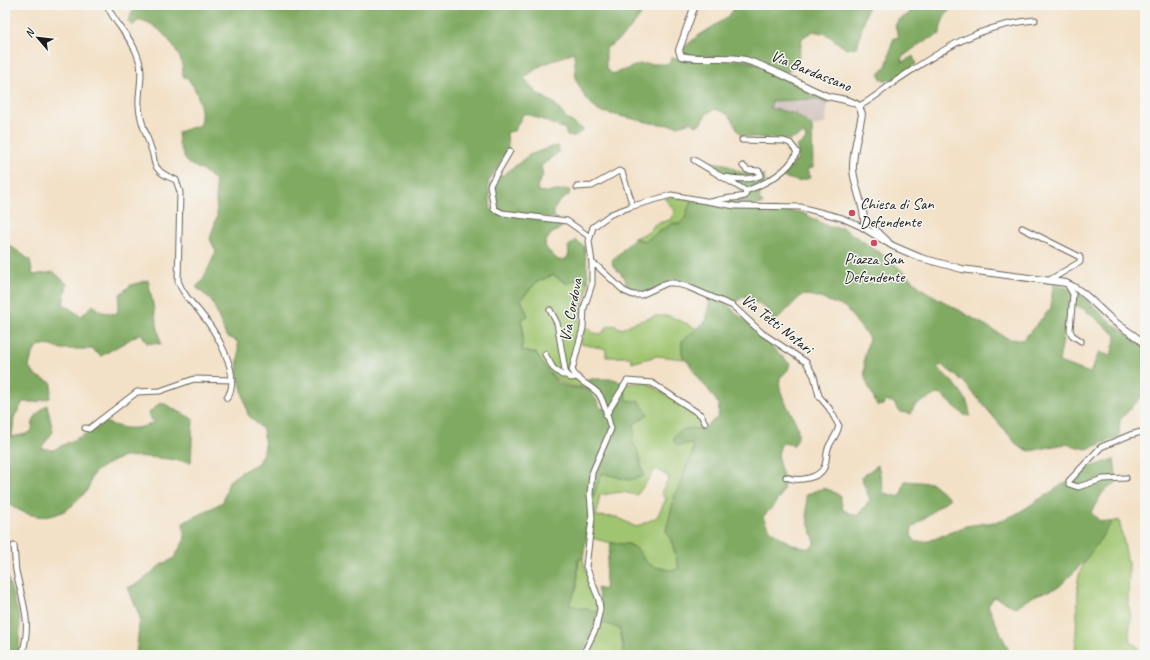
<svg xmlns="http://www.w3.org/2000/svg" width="1150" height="660" font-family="Caveat,sans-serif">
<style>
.industrial{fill:#cfc0ba}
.green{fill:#a0c56f;stroke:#5e7046;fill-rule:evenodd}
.forest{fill:#80aa62;stroke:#4e633f;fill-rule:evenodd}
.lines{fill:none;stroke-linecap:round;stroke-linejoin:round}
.minor-casing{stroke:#676158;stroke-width:7}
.tertiary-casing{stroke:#676158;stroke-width:8}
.minor{stroke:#fff;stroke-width:5}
.tertiary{stroke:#fff;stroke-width:6}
.poi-dot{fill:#d1495b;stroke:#f6f6f2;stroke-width:1.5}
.labels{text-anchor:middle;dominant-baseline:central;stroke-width:3;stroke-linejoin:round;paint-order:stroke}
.street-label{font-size:16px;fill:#1c1c1c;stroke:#f6f6f2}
.poi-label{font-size:16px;fill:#1c1c1c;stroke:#f6f6f2;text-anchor:start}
</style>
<rect width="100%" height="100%" fill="#f6f6f2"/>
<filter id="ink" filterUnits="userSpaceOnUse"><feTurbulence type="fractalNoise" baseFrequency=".025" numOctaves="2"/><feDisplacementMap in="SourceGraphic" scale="8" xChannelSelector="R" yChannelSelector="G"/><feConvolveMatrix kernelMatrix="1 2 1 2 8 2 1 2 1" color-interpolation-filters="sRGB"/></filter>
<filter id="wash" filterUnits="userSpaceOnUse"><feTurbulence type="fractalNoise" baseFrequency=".012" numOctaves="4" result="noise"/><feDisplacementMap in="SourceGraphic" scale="16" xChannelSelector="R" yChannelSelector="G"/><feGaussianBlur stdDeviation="0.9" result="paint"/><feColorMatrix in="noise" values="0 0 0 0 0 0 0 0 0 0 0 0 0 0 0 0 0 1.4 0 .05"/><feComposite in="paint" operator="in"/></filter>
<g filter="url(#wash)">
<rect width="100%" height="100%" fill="#f3e1c7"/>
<!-- industrial -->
<path class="industrial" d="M815,99L828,104L825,123L812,127L796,114L770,108L772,101Z"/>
<!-- green -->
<path class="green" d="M675,197L691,200L685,218L679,224L673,223L645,241L634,238L649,232L655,224L670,220L675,211L664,198Z
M553,275L568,284L580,277L589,283C587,296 581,307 579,321L582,323L571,370L572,376L584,385L583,387C559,388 547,372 536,353L522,351L523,327L521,320L527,316L521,299L537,282Z
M655,316H670L698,329L682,341V353L684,359L657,356L632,363L631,357H606V349L581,344L585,326L594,333L601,334L608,326L613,325L622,329L631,324Z
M646,382L700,416L701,430L691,428L690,443L694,448L680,483L666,530L673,546L679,569L672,571L655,567L644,562L639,551L629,544L611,543L591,538L593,497L602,473L629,480L644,476L638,452L632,440L633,425L648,414L627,400L623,387L625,384ZM656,469L669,477L661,493L666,499L657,517L636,527L617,517L596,516L600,495L622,492L637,495Z
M1119,520L1129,567L1128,603L1131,617L1129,635L1131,642L1138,647V655H1075L1078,588C1074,569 1102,537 1112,522Z
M583,558C586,577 597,593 598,612L569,605L577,587L579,559Z
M600,621L620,628L624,655H584Z"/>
<!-- forest -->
<path class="forest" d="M136,5H647C636,24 625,37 606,48V69L613,74L640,64H669L672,58L744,61L768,68L829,98L828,104L815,99L772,101L770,108L796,114L812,127L813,168L807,169L810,178L798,181L782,177L798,159L797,146L805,141L806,138L804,134L790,140L741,136C732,121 734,114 714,109L706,114L701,123L696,126L691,122L678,126L651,123L598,111L585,97L576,80L574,52L540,66L524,78L538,94L554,103L566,118L584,130L575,136H567L565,129C551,124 538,117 524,113L514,131L507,132L508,149L488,183L491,210L561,223V228L551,234L545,243L546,248L558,260H563L568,257L569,252L568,247L575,240L584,246L589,283L580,277L568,284L553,275L537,282L521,299L528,316L521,320L523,327L522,351L536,353C539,359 553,379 559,383C582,396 585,375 601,409L606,408L587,382L588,379H614L622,383L627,400L639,401L648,414L633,425L635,434L632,440L638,452L644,476L629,480L602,473L593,497L583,558L578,560L577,587L569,605L598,612L596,621L582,655H136L140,617L128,588L140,582L162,564L173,559L185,539L183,523L223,502L229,481L240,473L258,463L265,448L263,430L248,415L237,370L239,352L237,341L226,336L212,301L196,287L202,281L216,252L210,239L217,216L215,180L202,170L187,163L179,144L178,132L200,125C204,110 197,84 183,76C182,71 183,68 182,64C178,47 156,21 139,20L132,26L128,21Z
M737,5H868L857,47L846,49L826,34L813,31L802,38C800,51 799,68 784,74L744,59L681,55V50L698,36L728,17Z
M912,5H955C946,12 940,23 940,34L924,41L901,58L903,62L913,56L916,64C905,71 892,86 880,78L879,74C891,65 888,51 894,38L899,37L895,26L898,20L909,14Z
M558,146L559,152L541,166L543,176L537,186L539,191C549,194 560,189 570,190L569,195C561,200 553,205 554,216L556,218L504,212L495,208L491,185L497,177L505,174L529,155L551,147Z
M700,161L725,164L740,172L764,175L765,181L759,198L763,204L735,205L720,203L721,201L733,202L743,200L748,194Z
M691,200L735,208L792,211L803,213L829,227L843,228L889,259L922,289L1009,339L1023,340L1051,308L1053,284L1077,291L1113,324L1131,336L1145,349V395H1143L1120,420L1119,437L1087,449L1065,444L1030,451L1019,447L963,381L942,365L937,367C952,382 969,394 970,416L964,415L942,395L936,394L914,406L911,414L900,412L893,402L887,401L883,405L877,406L865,378L864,359L869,338L845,307L814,296L802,295L774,323L767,309L745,296L732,304L674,282L638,295L622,288L626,283L625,278L613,266L612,261L634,238L645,241L673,223L679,224L685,218ZM1069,304L1084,309L1116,335L1111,356L1099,352L1090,373L1059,362Z
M5,242L30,260L33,275L54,272L67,284L63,304L81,316L93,305L102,312L117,314L120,294L131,285L148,280L161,344L147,343L141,333L101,356L92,349H59L52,346L40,345L32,354L29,367L36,376L52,383L50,398L36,402H23L14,417L12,437L26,434L32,431C32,419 37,412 47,405L53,432L41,448L53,450L92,431L105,422C123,429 135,431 153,423L149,413L161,402L193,419L191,462C175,460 131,453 118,459C111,462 100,468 94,473C90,477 91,485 87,490C65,519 39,525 9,504L5,505Z
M711,298L729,306L790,364L788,370L780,378C775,402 810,425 794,445L782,443C771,464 788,472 783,489C781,499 770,509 763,517C765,520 766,525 769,528C778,537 798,550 811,548L815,543C814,535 809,529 808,521C806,513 807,503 806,495C823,487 825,486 840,496L843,510L857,516L870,500L861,477L878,465L884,493L900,497L905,481L932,483L950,498L912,528L911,535L916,542L929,541L966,526L1001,521L1018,513L1090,467L1114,459L1117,482L1103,492L1091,512L1100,521L1112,522L1085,561L1059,587L1036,595L1015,607L994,597L988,606L1009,651L1008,655H624L620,629L604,623H600L601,604L597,588L605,590L606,567L611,543C616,544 625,543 630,545C646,551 638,564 660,568C668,569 671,571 679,569L673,545L666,530L675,495L694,448L690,443L679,446L674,442V436C682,428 690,427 701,430L718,417L719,405L708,389L700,381L689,363L684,359L682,353V341L707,320L706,314Z
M5,569L20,619L19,655H5Z"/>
</g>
<g filter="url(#ink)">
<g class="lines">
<!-- minor casing -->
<g class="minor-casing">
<path id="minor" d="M107,5C115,25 133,38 139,60C144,75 138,90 139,105C139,122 149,139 153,155C154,160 154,165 158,169C162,175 169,177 176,180L180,192L178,281C183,294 190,301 199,311C215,330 243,375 227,398
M859,106C874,99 886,87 900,78C947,47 977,26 1035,20
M742,140L784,141L790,143L797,152C790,171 765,184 746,191
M510,151L490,185L494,209L502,213L567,221L590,237
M694,160L746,191L745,196C734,199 723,197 712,202
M725,177C736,179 751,181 761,175L759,171L747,170L743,166
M577,187L592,186L619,171L622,172L633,206
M865,219L888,241
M1022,228L1080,257V262L1048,281
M592,263L597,266L624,291L633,295H641L667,283H674L688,287L733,306L762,333L806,362L814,376L819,396L829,408L839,426L838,429C836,436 832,440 829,446C826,452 827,459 825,465C821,479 797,482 786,477
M1067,284L1073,294L1070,330L1072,335L1081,341
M550,310L557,323L565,370L566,375L571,378L576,377
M545,354L553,368L562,375H566
M606,415L627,381L652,383L701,415L705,423
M85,428L89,429L94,425L137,392L160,391L194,379L233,380
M1126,478L1103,479L1078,487L1069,484V481L1101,447L1130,435L1145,431
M14,546C15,555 15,563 16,571C23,604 32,621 22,655
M583,655L596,628L600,609L599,600L586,566L592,518L590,494L592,473L611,429C608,420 604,399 598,393C589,384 578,382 572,370L583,328L584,308L592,284V263L589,241L593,227L611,214L633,206L671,195L735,206L800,207L842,218L864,228"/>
</g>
<!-- tertiary casing -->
<g class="tertiary-casing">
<path id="tertiary" d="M695,5L679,50L681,56C702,61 724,55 745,60C775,68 799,85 827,96C837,99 851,99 859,106L862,114C859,132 852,152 853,170C855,190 866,209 864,228L893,246L921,258L962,269L1066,283C1086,291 1098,309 1115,322C1125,330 1136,335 1145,345"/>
</g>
<!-- minor -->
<use href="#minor" class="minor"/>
<!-- tertiary -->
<use href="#tertiary" class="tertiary"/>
</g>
</g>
<!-- markers -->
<g class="poi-dot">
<circle cx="852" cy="213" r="4"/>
<circle cx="874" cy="243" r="4"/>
</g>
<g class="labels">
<!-- street labels -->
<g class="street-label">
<text transform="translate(811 71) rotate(22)">Via Bardassano</text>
<text transform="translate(571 310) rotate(-79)">Via Cordova</text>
<text transform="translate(777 324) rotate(38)">Via Tetti Notari</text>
</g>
<!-- poi labels -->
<g class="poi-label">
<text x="860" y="204">Chiesa di San<tspan x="860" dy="18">Defendente</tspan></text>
<text x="874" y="259" text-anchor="middle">Piazza San<tspan x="874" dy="18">Defendente</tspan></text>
</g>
</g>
<!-- margin -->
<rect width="1150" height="660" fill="none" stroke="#f6f6f2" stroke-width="20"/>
<!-- north arrow -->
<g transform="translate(38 38) rotate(298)" stroke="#f6f6f2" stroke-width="3" paint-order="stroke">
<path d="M0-3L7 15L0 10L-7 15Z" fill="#1c1c1c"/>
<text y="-6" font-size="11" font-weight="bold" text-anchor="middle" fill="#1c1c1c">N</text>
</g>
</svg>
